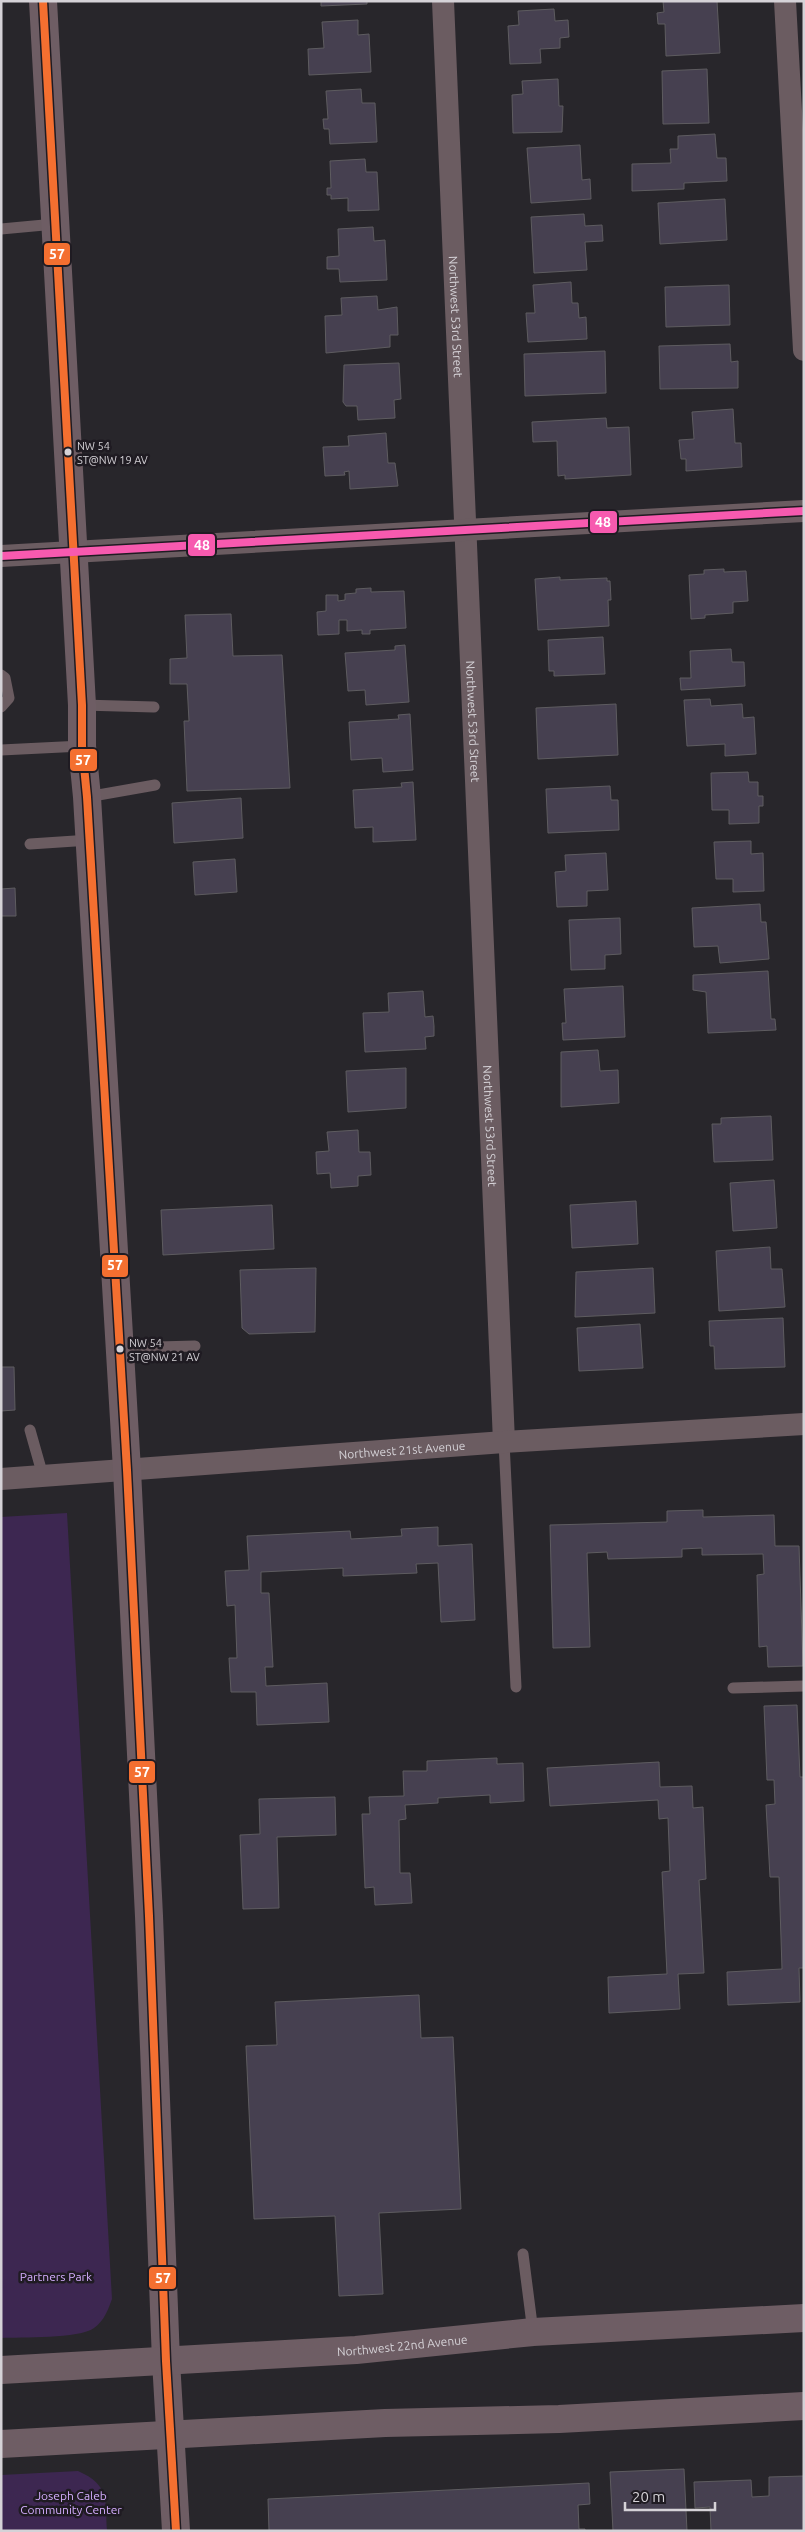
<svg xmlns="http://www.w3.org/2000/svg" width="805" height="2532" font-family="Ubuntu,sans-serif">
<style>
.green{fill:#3d2751}
.building{fill:#464050;stroke:#5e5c60}
.lines{fill:none;stroke-linecap:round;stroke-linejoin:round}
.service{stroke:#6b5c61;stroke-width:11}
.minor{stroke:#6b5c61;stroke-width:22}
.secondary{stroke:#6e5d64;stroke-width:28}
.bus-1-casing{stroke:#1f1b22;stroke-width:11}
.bus-2-casing{stroke:#1f1b22;stroke-width:11}
.bus-1{stroke:#f46f30;stroke-width:8}
.bus-2{stroke:#f75aaf;stroke-width:8}
.bus-dot{fill:#d5d2d7;stroke:#1f1b22;stroke-width:2}
.labels{text-anchor:middle;dominant-baseline:central;stroke-width:5;stroke-linejoin:round;paint-order:stroke}
.bus-label{font-size:11px;fill:#d5d2d7;stroke:#1f1b22;text-anchor:start}
.street-label{font-size:12px;fill:#d5d2d7;stroke:#1f1b22}
.park-label{font-size:12px;fill:#d4adfe;stroke:#1f1b22}
.line-badge{stroke:#1f1b22;stroke-width:2}
.badge-label{font-size:14px;text-anchor:middle;font-weight:bold;fill:#fff}
</style>
<rect width="100%" height="100%" fill="#28262b"/>
<!-- green -->
<path class="green" d="M67,1513L112,2299C108,2310 104,2321 94,2328C79,2339 21,2337 1,2338V1517Z
M78,2471C110,2485 105,2500 107,2531H1V2475Z"/>
<!-- building -->
<path class="building" d="M321,1H367V4L321,6Z
M663,1H717L720,53L666,56L665,24H658L657,13L664,12Z
M554,9L555,21L568,20L569,37L560,38V48L540,49L541,63L510,64L508,26L519,25L518,11Z
M358,20V35L369,34L371,72L309,75L308,49L324,48L322,22Z
M707,69L709,123L663,124L662,71Z
M558,79L559,106H563L562,132L513,133L512,95L523,94L522,81Z
M361,89L362,103H375L377,142L330,144L329,129H324L323,119H328L326,91Z
M715,134L717,158H726L727,181L684,183V189L632,191V164L671,163L670,149H678V136Z
M580,145L582,180L590,179L591,199L531,203L527,148Z
M365,159L366,172H377L379,210L348,211V198L331,199V195H327V188H331L330,161Z
M725,199L727,240L660,244L658,203Z
M584,214L585,226L602,225L603,241L585,242L587,270L534,273L531,217Z
M373,227L374,241L385,240L387,280L340,282L339,269H327V257L339,256L338,229Z
M571,282L572,303H578L579,318L586,317L587,339L528,342L526,313H535L533,285Z
M729,285L730,325L666,327L665,287Z
M377,296L378,310L397,307L398,335H390V347L326,353L325,316L342,315L341,298Z
M730,344L731,362L738,361V388L660,389L659,346Z
M605,351L606,393L525,396L524,354Z
M399,363L401,399L394,400L395,418L358,420L357,406H346L343,402L344,365Z
M733,409L735,443H741L742,467L686,471V459H681L679,440L694,439L692,412Z
M606,418L607,428L629,427L631,475L565,479V475L558,476L557,441L533,442L532,422Z
M386,433L388,463H395L398,486L350,489L349,471L344,472L345,475L325,476L323,447L349,446L348,436Z
M724,569V572L746,571L748,601L733,602V613L705,615V618L691,619L689,575L704,574V570Z
M560,577V580L607,578V581H610L611,600H608L609,626L538,630L535,579Z
M371,588V592L404,591L406,628L370,630V634H362V630L347,631V620H339V634L318,635L317,612L326,611V595H338V601L345,600V594L356,593V589Z
M231,614L233,656L282,655L290,788L187,791L184,721H189L187,684H170V659L187,658L185,615Z
M603,637L605,674L554,676V671H549L548,640Z
M405,645L409,702L366,705L365,690L348,691L345,653L395,650V646Z
M731,649L732,662H744L745,686L681,690L680,678H691L690,651Z
M710,699L711,706L742,704L743,718L754,717L756,754L725,756V744L687,746L684,700Z
M616,704L618,755L538,759L536,708Z
M410,714L413,770L383,772L382,758L351,760L349,722L399,719L398,715Z
M748,772L749,782H758V796H763V806H759V823L729,824V810H712L711,773Z
M413,782L416,840L373,842V827L355,828L353,790L402,787L401,783Z
M610,786L611,800H618L619,830L548,833L546,789Z
M241,798L243,838L174,843L172,803Z
M751,841V854L763,853L764,891L733,892V879H716L714,842Z
M606,853L608,890L587,891V906L557,907L555,872L566,871L565,855Z
M235,859L237,892L195,895L193,862Z
M15,888L16,916H1V889Z
M760,904L761,922H766L769,959L720,963L718,946L694,947L692,908Z
M620,918L621,954L605,955V969L571,970L569,920Z
M768,971L771,1019H775L776,1030L708,1033L706,992L693,990V975Z
M623,986L625,1037L563,1040L562,1023H566L564,989Z
M423,991L425,1017L433,1016L434,1026V1036L425,1037L426,1049L365,1052L363,1013L389,1012L388,993Z
M598,1050L600,1071L618,1070L619,1103L561,1107V1052Z
M406,1068V1108L348,1112L346,1071Z
M771,1116L773,1160L714,1162L712,1124H721V1118Z
M358,1130L359,1152H370L371,1175L358,1176V1186L331,1188L330,1173L317,1174L316,1152L329,1151L327,1132Z
M774,1180L777,1228L733,1231L730,1183Z
M636,1201L638,1244L572,1248L570,1205Z
M272,1205L274,1249L163,1255L161,1210Z
M770,1247L771,1269H782L785,1307L719,1311L716,1251Z
M316,1268L315,1332L249,1334L242,1328L240,1270Z
M653,1268L655,1313L575,1317L576,1272Z
M783,1318L785,1367L715,1369L714,1346H710L709,1321Z
M640,1324L643,1368L579,1371L577,1328Z
M1,1367H14L15,1410L1,1411Z
M703,1510V1517L774,1515L775,1546H799L803,1666L768,1667L767,1646L759,1647L757,1575L764,1574L763,1554L702,1555V1548L682,1549V1557L608,1559L607,1552L587,1553L590,1647L553,1648L550,1525L667,1522V1511Z
M438,1527V1546L472,1544L475,1620L441,1622L438,1563L416,1564L417,1573L343,1576V1568L261,1572V1593H269L273,1667H265L266,1686L327,1683L329,1722L257,1725L256,1692H231L229,1658H237L235,1605L227,1606L225,1571L249,1570L247,1536L350,1531L351,1539L402,1536L401,1529Z
M797,1705L800,1777H804V1968H799L800,2002L728,2005L727,1972L782,1969L779,1877H770L766,1805L775,1804L774,1780H767L764,1706Z
M497,1758V1764L523,1763L524,1801L490,1803V1795L438,1798V1803L405,1805L406,1819L399,1820L400,1873H410L412,1903L375,1905L374,1887L365,1888L362,1814H370L369,1797L404,1796L403,1771H427V1761Z
M659,1762L660,1787L692,1786L693,1808L703,1807L706,1879L699,1880L704,1973L678,1974L680,2009L609,2013L608,1977L667,1974L662,1872L670,1871L668,1818L659,1819L658,1800L550,1806L547,1768Z
M335,1797L336,1835L277,1837L279,1908L243,1909L240,1835L260,1834L259,1799Z
M419,1995L421,2038L453,2037L461,2209L379,2213L383,2294L339,2296L335,2216L254,2219L246,2046L277,2045L275,2002Z
M684,2469L687,2531H613L610,2472Z
M804,2476V2531H711L710,2507L695,2508L694,2482L751,2480L752,2497L769,2496V2477Z
M589,2483L590,2504L578,2505L579,2529H585V2531H269L268,2499Z"/>
<g class="lines">
<!-- service -->
<path class="service" d="M1,229L55,224
M1,675L5,678L9,698L1,707
M82,705L154,707
M1,750L82,746
M87,797L155,785
M30,844L90,840
M119,1348L195,1346
M30,1430L43,1476
M504,1442L516,1687
M733,1688L804,1686
M523,2254L533,2332"/>
<!-- minor -->
<g class="minor">
<path id="s1" d="M443,1L504,1442"/>
<path d="M785,1L804,350"/>
<path d="M1,556L804,511"/>
<path id="s2" d="M1,1479L504,1442L804,1424"/>
</g>
<!-- secondary -->
<g class="secondary">
<path d="M43,1L82,705V746L87,797L127,1470L149,1916L166,2361L176,2531"/>
<path id="s3" d="M1,2370L356,2350L533,2332L804,2318"/>
<path d="M1,2444L385,2423L559,2419L804,2406"/>
</g>
<!-- bus-1 casing -->
<g class="bus-1-casing">
<path id="bus-1" d="M43,1L82,705V746L87,797L127,1470L149,1916L166,2361L176,2531"/>
</g>
<!-- bus-2 casing -->
<g class="bus-2-casing">
<path id="bus-2" d="M1,556L804,511"/>
</g>
<!-- bus-1 -->
<use href="#bus-1" class="bus-1"/>
<!-- bus-2 -->
<use href="#bus-2" class="bus-2"/>
</g>
<!-- markers -->
<g class="bus-dot">
<circle cx="68" cy="452" r="4.5"/>
<circle cx="120" cy="1349" r="4.5"/>
</g>
<g class="labels">
<!-- bus labels -->
<g class="bus-label">
<text x="77" y="446">NW 54<tspan x="77" dy="14">ST@NW 19 AV</tspan></text>
<text x="129" y="1343">NW 54<tspan x="129" dy="14">ST@NW 21 AV</tspan></text>
</g>
<!-- street labels -->
<g class="street-label">
<text stroke="none"><textPath href="#s1" startOffset="316">Northwest 53rd Street</textPath></text>
<text stroke="none"><textPath href="#s1" startOffset="721">Northwest 53rd Street</textPath></text>
<text stroke="none"><textPath href="#s1" startOffset="1126">Northwest 53rd Street</textPath></text>
<text stroke="none"><textPath href="#s2" startOffset="402">Northwest 21st Avenue</textPath></text>
<text stroke="none"><textPath href="#s3" startOffset="402">Northwest 22nd Avenue</textPath></text>
</g>
<!-- park labels -->
<g class="park-label">
<text x="56" y="2276">Partners Park</text>
<text x="71" y="2495">Joseph Caleb<tspan x="71" dy="14">Community Center</tspan></text>
</g>
</g>
<g class="line-badge">
<rect x="43" y="242" width="28" height="24" rx="5" fill="#f46f30"/>
<rect x="589" y="510" width="29" height="24" rx="5" fill="#f75aaf"/>
<rect x="187" y="533" width="29" height="24" rx="5" fill="#f75aaf"/>
<rect x="69" y="748" width="29" height="24" rx="5" fill="#f46f30"/>
<rect x="101" y="1254" width="28" height="24" rx="5" fill="#f46f30"/>
<rect x="128" y="1760" width="28" height="24" rx="5" fill="#f46f30"/>
<rect x="148" y="2266" width="29" height="24" rx="5" fill="#f46f30"/>
</g>
<g class="badge-label">
<text x="57" y="259">57</text>
<text x="603" y="527">48</text>
<text x="202" y="550">48</text>
<text x="83" y="765">57</text>
<text x="115" y="1270">57</text>
<text x="142" y="1777">57</text>
<text x="163" y="2283">57</text>
</g>
<!-- border -->
<rect width="805" height="2532" fill="none" stroke="#d5d2d7" stroke-width="5"/>
<!-- scale -->
<path d="M625 2502v8h90v-8" fill="none" stroke="#d5d2d7" stroke-width="2.5"/>
<text x="632" y="2502" font-size="15" fill="#d5d2d7" stroke="#1f1b22" stroke-width="4" paint-order="stroke">20 m</text>
</svg>
